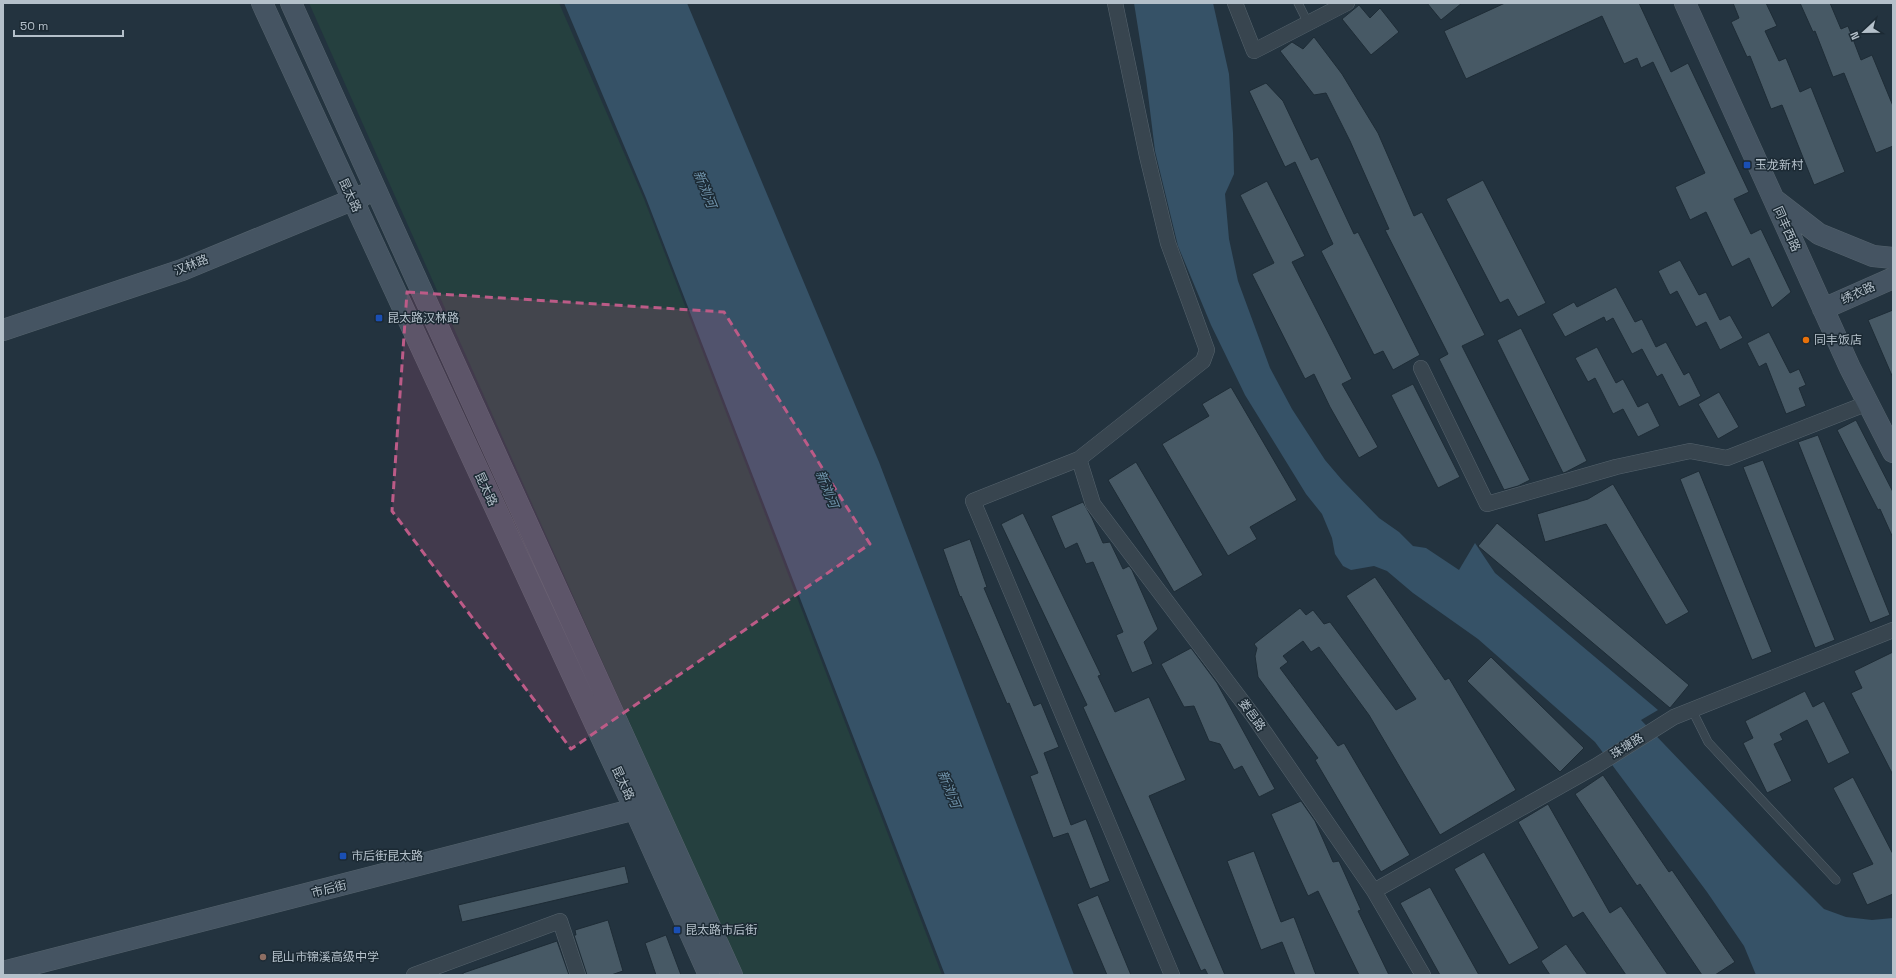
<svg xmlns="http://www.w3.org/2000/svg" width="1896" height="978" font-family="'Space Grotesk','Noto Sans SC',sans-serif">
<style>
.green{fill:#25403f}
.water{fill:#365267}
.building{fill:#475965;stroke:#1e2c36}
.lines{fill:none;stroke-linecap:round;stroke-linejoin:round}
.lane-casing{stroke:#55636d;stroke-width:9}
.street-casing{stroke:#55636d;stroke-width:16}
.secondary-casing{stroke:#55636d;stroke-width:22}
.lane{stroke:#38454f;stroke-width:8}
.street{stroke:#38454f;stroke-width:15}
.secondary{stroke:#455462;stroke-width:21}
.marked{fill:#bc5b87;fill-opacity:0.2;stroke:#bc5b87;stroke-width:3;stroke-dasharray:8 5;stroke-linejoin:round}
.transit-dot{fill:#1a4fb4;stroke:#1c2a34;stroke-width:1.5}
.food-dot{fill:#e8710a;stroke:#1c2a34;stroke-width:1.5}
.education-dot{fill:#8d6e63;stroke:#1c2a34;stroke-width:1.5}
.labels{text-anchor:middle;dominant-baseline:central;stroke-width:3;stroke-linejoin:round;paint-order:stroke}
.poi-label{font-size:12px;fill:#b4c0ca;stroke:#1c2a34;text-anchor:start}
.street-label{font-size:12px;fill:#b4c0ca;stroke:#1c2a34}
.water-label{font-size:13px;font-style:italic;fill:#7296ae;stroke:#1c2a34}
</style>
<rect width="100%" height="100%" fill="#23333f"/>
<!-- green -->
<path class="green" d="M309,3H559L644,199L942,975H742Z"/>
<!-- water -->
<path class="water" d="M564,3H687L879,462L1074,975H945L646,198Z
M1134,3H1213L1229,74L1233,133L1234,174L1225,194L1229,239L1238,281L1270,368L1292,409L1325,460L1342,480L1379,518L1399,532L1413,546L1426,548L1459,570L1475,543L1495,573L1658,710L1641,720L1778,863L1824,909L1846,917L1872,920L1893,918V975H1756L1744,946L1707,892L1595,742L1478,639L1413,593L1387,571L1374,566L1351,570L1343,566L1335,554L1332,538L1322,514L1306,494L1245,395L1211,325L1178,246L1155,151L1146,78Z"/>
<!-- building -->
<path class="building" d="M1427,3H1462L1441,20Z
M1505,3H1639L1671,72L1688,63L1749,192L1734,199L1751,234L1761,229L1791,292L1772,308L1749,258L1732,267L1706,212L1690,220L1675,187L1705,173L1653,62L1641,68L1637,58L1624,64L1602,16L1466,79L1444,31Z
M1733,3H1766L1777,26L1765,31L1779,61L1786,58L1800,92L1811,87L1845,172L1814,185L1782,105L1771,109L1750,56L1747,57L1731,22L1739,18Z
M1800,3H1830L1841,29L1848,26L1861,60L1872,55L1893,106V146L1876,153L1844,73L1833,77L1815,31L1813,32Z
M1359,5L1370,18L1380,8L1399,32L1371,55L1342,19Z
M1314,37L1342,74L1378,133L1414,216L1422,212L1485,335L1462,346L1530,480L1518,486L1504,490L1439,359L1448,354L1385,230L1389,229L1350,141L1326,93L1314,95L1280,51L1292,42L1303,49Z
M1266,83L1283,101L1311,160L1318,157L1354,234L1358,232L1420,355L1393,370L1383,351L1374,355L1321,251L1333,244L1295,162L1285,167L1249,91Z
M1483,180L1546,303L1518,317L1508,299L1500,303L1446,199Z
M1267,181L1305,256L1292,262L1352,379L1342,384L1378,447L1359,458L1330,407L1314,374L1305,379L1252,274L1274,263L1240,195Z
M1680,260L1699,295L1706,292L1720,320L1730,315L1743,338L1720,350L1706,322L1696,327L1677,291L1670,295L1658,271Z
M1616,287L1635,322L1642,319L1656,347L1666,342L1684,375L1689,372L1701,396L1679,407L1662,374L1657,377L1642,349L1632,354L1613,318L1606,322L1604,317L1565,337L1552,314L1574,302L1577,307Z
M1893,310V378L1868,320Z
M1521,328L1587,461L1566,472L1563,473L1497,340Z
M1769,332L1790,373L1799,369L1806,385L1799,388L1806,406L1786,414L1766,363L1759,367L1747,343Z
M1597,347L1616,383L1623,379L1638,407L1648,402L1660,426L1638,437L1623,409L1613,414L1595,378L1588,382L1575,358Z
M1413,384L1460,477L1438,488L1391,395Z
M1231,387L1297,500L1250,527L1257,539L1228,556L1162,444L1209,416L1202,404Z
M1719,392L1739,427L1718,439L1698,404Z
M1856,420L1893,492V538L1880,509L1878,510L1837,430Z
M1818,435L1890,615L1870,623L1798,442Z
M1763,460L1835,640L1815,648L1743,467Z
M1136,462L1203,575L1174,592L1108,480Z
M1699,471L1772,652L1752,660L1680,479Z
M1613,484L1689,612L1666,625L1606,524L1545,542L1537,514L1588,499Z
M1083,502L1092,518L1103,543L1110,542L1123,569L1129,566L1132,570L1158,629L1144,642L1153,664L1132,673L1116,635L1123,632L1093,562L1086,564L1077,543L1065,549L1051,516Z
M1023,513L1101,675L1098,676L1115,712L1149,697L1186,780L1149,796L1225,975H1208L1205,969L1201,971L1083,707L1087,705L1001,524Z
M1497,523L1689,685L1670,708L1478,546Z
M970,539L987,587L984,588L1034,706L1041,703L1059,747L1044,753L1071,825L1086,819L1110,881L1090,889L1068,833L1053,838L1030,776L1038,773L1009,703L1007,704L961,596L960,597L943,549Z
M1375,577L1445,680L1449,678L1516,790L1440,835L1369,715L1319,647L1311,652L1303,641L1283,656L1288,662L1280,668L1338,746L1344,743L1410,855L1381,872L1315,760L1318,758L1258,677L1255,656L1257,648L1254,644L1300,608L1306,615L1313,610L1324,624L1330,622L1396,710L1416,699L1346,596Z
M1191,648L1217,683L1275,789L1259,797L1242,766L1234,770L1220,744L1209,741L1194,706L1184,707L1161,664Z
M1893,652V775L1851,693L1862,688L1854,671Z
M1491,657L1584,748L1560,772L1467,681Z
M1805,691L1813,707L1824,701L1850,753L1828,764L1807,720L1780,734L1783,740L1774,744L1792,781L1767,793L1743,743L1753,738L1745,721Z
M1603,775L1669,872L1672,870L1735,962L1715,975H1702L1640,884L1637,886L1575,794Z
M1853,777L1893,854V894L1867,905L1852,873L1873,864L1833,788Z
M1301,801L1315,821L1333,862L1339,861L1361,910L1358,911L1389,975H1359L1318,891L1308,896L1271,814Z
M1548,804L1610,913L1621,906L1668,975H1626L1583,912L1573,918L1518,822Z
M1254,851L1281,922L1294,917L1316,975H1295L1282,942L1261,950L1227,861Z
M1484,852L1539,948L1509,965L1454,869Z
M625,866L629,883L462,922L458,905Z
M1430,887L1479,975H1440L1400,903Z
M1098,895L1131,975H1107L1077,904Z
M608,920L623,971L611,975H587L574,935H576L575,930Z
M666,935L681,975H656L645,943Z
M557,941L569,975H463V973Z
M1566,944L1588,975H1550L1541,961Z"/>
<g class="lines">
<!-- lane casing -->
<g class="lane-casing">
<path id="lane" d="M1298,3L1308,23
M1692,710L1708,742L1836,880"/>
</g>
<!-- street casing -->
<g class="street-casing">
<path id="street" d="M1115,3L1147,156L1168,243L1207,350L1203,361L1079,459L973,501L1172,975
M1235,3L1254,51L1347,3
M1421,368L1487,504L1616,467L1690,451L1727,458L1868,403
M1079,459L1093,504L1254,717L1374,891L1423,975
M1374,891L1596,766L1674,717L1893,630
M414,975L560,921L578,975"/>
</g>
<!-- secondary casing -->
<g class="secondary-casing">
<path id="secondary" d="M262,3L635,810L709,975
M291,3L732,975
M1685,3L1850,368L1893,452
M1775,200L1819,234L1873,256L1893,258
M1823,309L1893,278
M3,330L182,270L364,195
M3,972L647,806"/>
</g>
<!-- lane -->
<use href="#lane" class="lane"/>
<!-- street -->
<use href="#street" class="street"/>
<!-- secondary -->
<use href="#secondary" class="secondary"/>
</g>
<!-- marked area -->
<path class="marked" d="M407,292L724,312L870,544L571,749L392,511Z"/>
<!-- markers -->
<g class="transit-dot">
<rect x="1743" y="161" width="8" height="8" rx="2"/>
<rect x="375" y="314" width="8" height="8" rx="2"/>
<rect x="339" y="852" width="8" height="8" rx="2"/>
<rect x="673" y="926" width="8" height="8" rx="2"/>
</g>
<circle class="food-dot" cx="1806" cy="340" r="4"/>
<circle class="education-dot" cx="263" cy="957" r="4"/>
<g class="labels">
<!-- poi labels -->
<g class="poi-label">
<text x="1755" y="165">玉龙新村</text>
<text x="387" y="318">昆太路汉林路</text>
<text x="1814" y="340">同丰饭店</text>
<text x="351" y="856">市后街昆太路</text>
<text x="685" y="930">昆太路市后街</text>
<text x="271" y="957">昆山市锦溪高级中学</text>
</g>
<!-- street labels -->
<g class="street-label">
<text transform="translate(350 195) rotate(65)">昆太路</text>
<text transform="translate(1787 229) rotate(66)">同丰西路</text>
<text transform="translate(191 265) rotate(-21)">汉林路</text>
<text transform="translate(1858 293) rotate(-24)">绣衣路</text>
<text transform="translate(486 489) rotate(65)">昆太路</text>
<text transform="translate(1252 715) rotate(54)">娄邑路</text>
<text transform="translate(1627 746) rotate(-32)">珠塘路</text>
<text transform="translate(623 783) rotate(65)">昆太路</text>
<text transform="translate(329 889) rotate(-14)">市后街</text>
</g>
<!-- water labels -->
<g class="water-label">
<text transform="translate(705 189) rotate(68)">新浏河</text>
<text transform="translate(827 489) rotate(68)">新浏河</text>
<text transform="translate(949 789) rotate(68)">新浏河</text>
</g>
</g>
<!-- border -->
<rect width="1896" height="978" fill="none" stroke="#b4c0ca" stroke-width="8"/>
<!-- north arrow -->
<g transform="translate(1864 32) rotate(248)" stroke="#1c2a34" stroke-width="3" paint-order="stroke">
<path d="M0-3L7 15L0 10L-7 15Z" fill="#b4c0ca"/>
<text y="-6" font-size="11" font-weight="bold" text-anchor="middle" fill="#b4c0ca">N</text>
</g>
<!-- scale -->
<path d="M14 30v6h109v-6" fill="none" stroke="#b4c0ca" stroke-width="2"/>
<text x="20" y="30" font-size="12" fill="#b4c0ca" stroke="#1c2a34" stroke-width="3" paint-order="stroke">50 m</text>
</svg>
